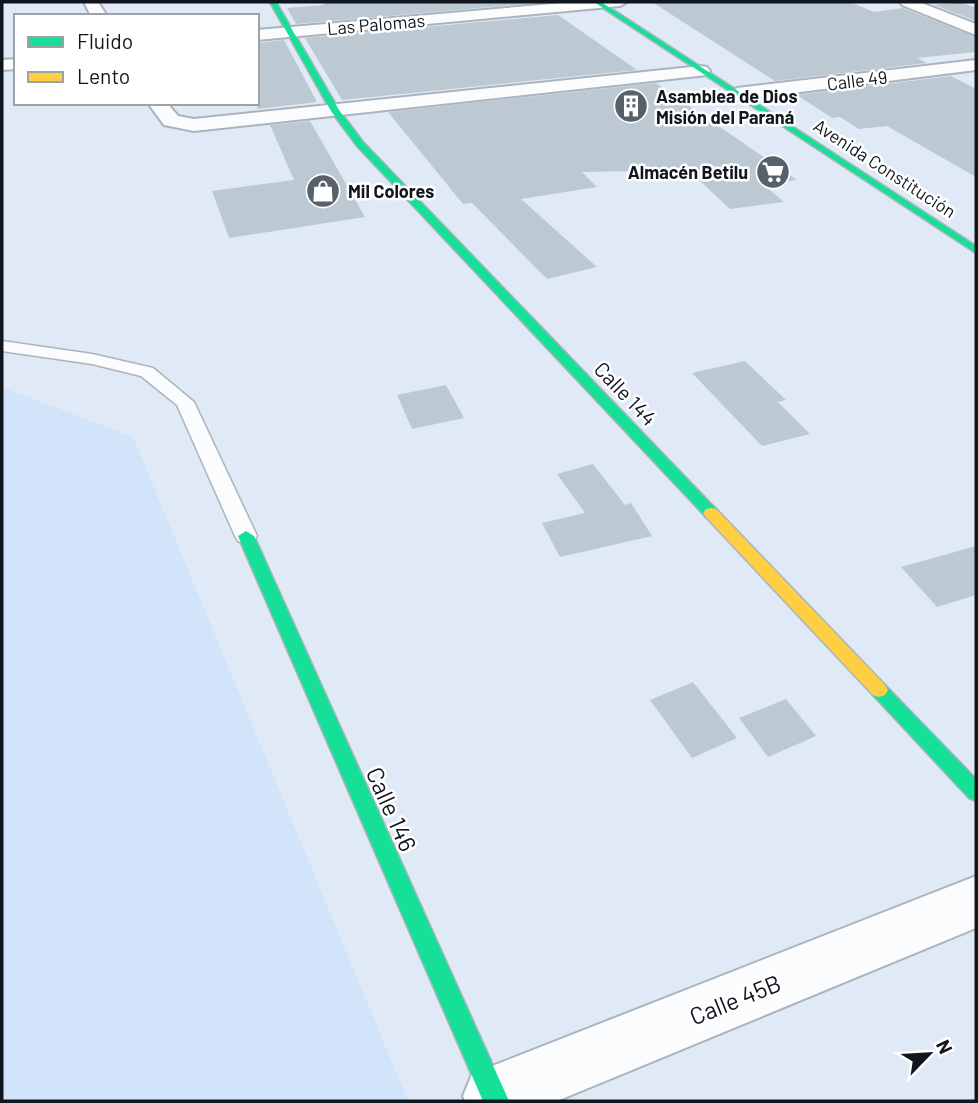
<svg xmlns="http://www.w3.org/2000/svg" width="978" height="1103" font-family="Barlow,sans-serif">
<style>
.built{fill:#d2e4f9}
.building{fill:#bcc9d2}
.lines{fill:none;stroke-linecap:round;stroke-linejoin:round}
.lane-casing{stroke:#abb4bd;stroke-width:3}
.street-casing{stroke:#abb4bd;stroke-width:4}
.fast-casing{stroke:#abb4bd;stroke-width:3}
.slow-casing{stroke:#abb4bd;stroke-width:3}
.lane{fill:#fafcfe;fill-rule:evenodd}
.street{fill:#fafcfe;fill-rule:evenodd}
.fast{fill:#16e098;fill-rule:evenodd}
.slow{fill:#ffcf43;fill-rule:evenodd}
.labels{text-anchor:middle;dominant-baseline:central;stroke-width:5;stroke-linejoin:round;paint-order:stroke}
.far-street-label{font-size:18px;fill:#10161e;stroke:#fff}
.far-poi-label{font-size:18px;font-weight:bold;fill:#10161e;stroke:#fff;text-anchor:start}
.street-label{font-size:21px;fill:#10161e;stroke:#fff}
.near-street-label{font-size:24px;fill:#10161e;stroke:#fff}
</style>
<rect width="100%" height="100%" fill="#dfeaf6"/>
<!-- built -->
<path class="built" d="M2,387L133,437L408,1101H2Z"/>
<!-- building -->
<path class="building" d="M323,2H547L296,24L287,8L324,5Z
M652,2H850L874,12L903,8L976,37V52L917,58L927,63L775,81Z
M960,2L976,8V21L934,5Z
M558,15L637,70L342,100L305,38Z
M284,40L317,102L257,109V43Z
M951,76L976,89V177L887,126L859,129L840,117L832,118L797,95Z
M656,83L797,180L764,185L784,202L730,209L688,170L582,172L597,187L521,199L597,267L547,279L472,203L463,204L388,112Z
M310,121L365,217L229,238L212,191L294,180L270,125Z
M745,361L786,400L778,402L810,434L762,446L692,373Z
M446,385L464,418L412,429L397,395Z
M593,464L625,505L631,503L652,536L560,557L542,523L585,513L557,474Z
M976,546V595L937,607L901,567Z
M693,682L737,738L692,758L650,700Z
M786,699L816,736L768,757L739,718Z"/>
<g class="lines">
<!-- lane casing -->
<g class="lane-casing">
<path id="lane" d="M2,341L92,354L153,368L194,402L257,536L254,541L246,544L238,541L235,536L177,405L141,376L92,364L2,351Z"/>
</g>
<!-- street casing -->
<g class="street-casing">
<path id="street" d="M84,2H98L107,16H91Z
M574,2H627L620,6L257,40V30Z
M900,2H919L976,24V35L902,5Z
M16,59V69L2,70V60Z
M976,60V70L737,100L728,94L737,88Z
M701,66L707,67L710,71L707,75L194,131L164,125L148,103H167L178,116L194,119Z
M976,876V928L557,1101H465L463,1096L472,1074Z"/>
</g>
<!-- fast casing -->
<g class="fast-casing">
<path id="fast" d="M270,2H276L339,110L363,142L716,509L719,513L716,517H706L357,146L331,111Z
M594,2H601L976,246V253Z
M246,531L254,536L509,1101H483L238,536Z
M879,683L885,685L976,779V801L969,798L873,695L870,690L873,685Z"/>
</g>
<!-- slow casing -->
<g class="slow-casing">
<path id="slow" d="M711,508L716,509L885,685L888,690L885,695L879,697L873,695L706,517L703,513L706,509Z"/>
</g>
<!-- lane -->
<use href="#lane" class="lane"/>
<!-- street -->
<use href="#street" class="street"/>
<!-- fast -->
<use href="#fast" class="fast"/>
<!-- slow -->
<use href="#slow" class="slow"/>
</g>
<!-- icons -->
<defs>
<g id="building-disc" transform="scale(1.75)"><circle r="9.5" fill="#58606a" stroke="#fff"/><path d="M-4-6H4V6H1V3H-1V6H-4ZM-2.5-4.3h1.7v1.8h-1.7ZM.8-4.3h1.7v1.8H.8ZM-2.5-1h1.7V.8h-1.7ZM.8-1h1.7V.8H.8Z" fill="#fff"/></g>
<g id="supermarket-disc" transform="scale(1.75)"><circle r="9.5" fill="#58606a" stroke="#fff"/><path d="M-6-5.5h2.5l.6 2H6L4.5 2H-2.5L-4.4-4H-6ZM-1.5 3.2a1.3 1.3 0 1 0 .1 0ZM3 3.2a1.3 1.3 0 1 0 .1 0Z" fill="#fff"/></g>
<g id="shop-disc" transform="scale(1.75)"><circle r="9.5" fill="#58606a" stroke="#fff"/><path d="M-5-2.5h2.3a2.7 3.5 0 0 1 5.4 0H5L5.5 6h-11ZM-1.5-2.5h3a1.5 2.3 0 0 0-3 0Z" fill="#fff"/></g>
</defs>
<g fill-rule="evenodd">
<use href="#building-disc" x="631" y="106"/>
<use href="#supermarket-disc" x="773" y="172"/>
<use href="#shop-disc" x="323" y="191"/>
</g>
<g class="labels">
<!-- far-street labels -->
<g class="far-street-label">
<text transform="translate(376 24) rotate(-5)">Las Palomas</text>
<text transform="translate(857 80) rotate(-7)">Calle 49</text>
<text transform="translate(885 168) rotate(33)">Avenida Constitución</text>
</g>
<!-- far-poi labels -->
<g class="far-poi-label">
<text x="656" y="96">Asamblea de Dios<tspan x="656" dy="21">Misión del Paraná</tspan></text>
<text x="748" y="172" text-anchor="end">Almacén Betilu</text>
<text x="348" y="191">Mil Colores</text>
</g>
<!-- street labels -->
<g class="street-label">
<text transform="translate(626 393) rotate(46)">Calle 144</text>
</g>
<!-- near-street labels -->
<g class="near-street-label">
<text transform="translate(392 809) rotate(66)">Calle 146</text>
<text transform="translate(735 999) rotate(-22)">Calle 45B</text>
</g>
</g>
<!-- border -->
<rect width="978" height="1103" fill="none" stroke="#10161e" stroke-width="7"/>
<!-- legend -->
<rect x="14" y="14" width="245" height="91" fill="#ffffff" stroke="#9fa2a5" stroke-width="2"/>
<rect x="28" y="37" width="35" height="10" fill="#16e098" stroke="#9fa2a5" stroke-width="2"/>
<text x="77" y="49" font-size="21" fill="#10161e">Fluido</text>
<rect x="28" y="72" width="35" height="10" fill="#ffcf43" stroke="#9fa2a5" stroke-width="2"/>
<text x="77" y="84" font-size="21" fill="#10161e">Lento</text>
<!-- north arrow -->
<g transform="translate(929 1054) rotate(65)" stroke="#ffffff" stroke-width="5" paint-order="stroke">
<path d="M0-5L12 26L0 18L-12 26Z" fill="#10161e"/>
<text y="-10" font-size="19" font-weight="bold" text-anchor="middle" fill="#10161e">N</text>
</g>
</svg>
